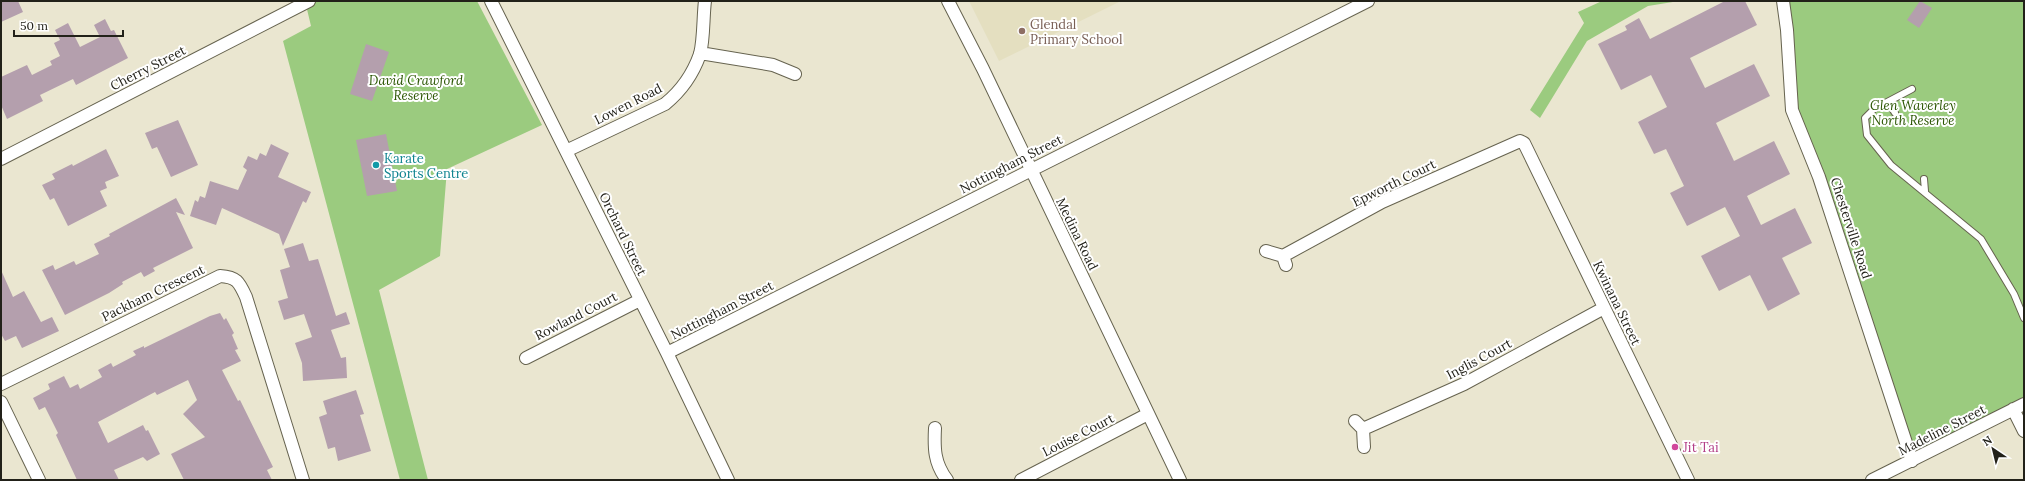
<svg xmlns="http://www.w3.org/2000/svg" width="2025" height="481" font-family="Lora,serif">
<style>
.built{fill:#e4dfc0}
.green{fill:#9bcb7f}
.building{fill:#b49fad}
.lines{fill:none;stroke-linecap:round;stroke-linejoin:round}
.lane-casing{stroke:#66634f;stroke-width:8}
.street-casing{stroke:#66634f;stroke-width:14}
.lane{stroke:#fff;stroke-width:6}
.street{stroke:#fff;stroke-width:12}
.education-dot{fill:#8d6e63;stroke:#fff;stroke-width:1.5}
.culture-dot{fill:#0f9aa8;stroke:#fff;stroke-width:1.5}
.hotel-dot{fill:#d1479c;stroke:#fff;stroke-width:1.5}
.labels{text-anchor:middle;dominant-baseline:central;stroke-width:4;stroke-linejoin:round;paint-order:stroke}
.education-label{font-size:13px;fill:#785e54;stroke:#fff;text-anchor:start}
.street-label{font-size:13px;fill:#222119;stroke:#fff}
.park-label{font-size:13px;font-style:italic;fill:#2a5500;stroke:#fff}
.culture-label{font-size:13px;fill:#0d838f;stroke:#fff;text-anchor:start}
.hotel-label{font-size:13px;fill:#b23c85;stroke:#fff;text-anchor:start}
</style>
<rect width="100%" height="100%" fill="#eae6d0"/>
<!-- built -->
<path class="built" d="M969,1H1121L999,61Z"/>
<!-- green -->
<path class="green" d="M305,1H477L542,125L447,169L440,256L379,290L428,480H400L283,41L311,26Z
M1602,1H1679L1648,6L1587,41L1540,118L1530,110L1584,23L1578,12Z
M1783,1H2024V404L1912,461L1792,110Z"/>
<!-- building -->
<path class="building" d="M1,1H18L23,12L1,22Z
M1725,1H1745L1757,25L1690,58L1705,88L1754,64L1770,96L1716,123L1734,161L1774,141L1790,174L1747,196L1761,225L1795,208L1812,243L1782,258L1800,294L1768,311L1750,275L1719,291L1701,256L1740,236L1725,207L1687,226L1670,193L1684,186L1666,149L1654,154L1638,122L1667,107L1651,75L1621,90L1598,44L1627,30L1625,26L1639,18L1650,39Z
M1920,1L1932,8L1919,28L1907,20Z
M105,19L111,31L114,30L128,58L76,85L73,79L40,95L43,101L7,119L1,105V77L27,65L32,75L52,65L50,61L60,56L54,43L60,40L55,30L68,23L80,47L100,37L94,25Z
M366,44L389,52L372,101L350,94Z
M178,120L198,165L171,177L157,147L152,149L145,133Z
M386,134L397,191L367,196L356,140Z
M271,144L289,153L278,177L311,192L306,203L303,201L283,246L279,234L222,208L216,225L190,216L195,200L198,202L200,196L205,198L210,181L238,190L247,170L243,167L248,156L257,160L260,153L266,156Z
M106,149L119,176L105,182L107,188L100,191L107,206L68,226L54,198L50,200L42,185L55,179L52,174L72,164L73,166Z
M176,198L185,215L176,212L193,248L153,268L155,271L144,277L141,272L122,282L123,284L109,293L65,315L42,270L53,265L55,270L74,261L76,265L99,254L94,244L110,236L109,234Z
M303,243L309,261L318,259L336,316L346,312L350,324L331,330L341,358L346,357L347,378L303,381L302,363L295,343L312,337L304,314L284,320L278,301L288,298L280,270L290,267L284,249Z
M1,270L13,297L24,291L41,322L52,317L59,331L22,348L16,336L5,341L1,334Z
M220,313L224,320L226,318L234,333L232,335L238,349L235,350L241,361L222,370L238,401L240,400L273,467L267,470L272,480H184L171,454L205,437L183,414L197,400L188,380L157,395L155,392L98,422L108,443L143,425L146,431L148,430L160,454L147,461L143,457L114,470L119,480H77L56,435L58,433L45,407L39,410L33,398L50,389L48,384L64,376L70,388L78,384L80,389L102,377L98,370L111,363L113,367L136,355L133,351L144,346V348L210,316Z
M356,390L364,414L360,415L371,451L338,461L335,447L328,449L319,417L327,414L323,401Z"/>
<g class="lines">
<!-- lane casing -->
<g class="lane-casing">
<path id="lane" d="M1912,89L1874,109L1865,118L1867,135L1891,165L1981,239L2014,294L2024,318
M1888,102L1895,113
M1924,179L1925,191"/>
</g>
<!-- street casing -->
<g class="street-casing">
<path id="street" d="M491,1L667,353L728,480
M948,1L983,69L1180,480
M1783,1L1787,30L1792,110L1819,177L1912,461
M700,53L773,65L795,74
M566,151L665,104C681,91 693,74 700,54C704,39 703,16 705,1
M1,159L309,1
M1266,251L1283,256L1286,265
M1283,256L1382,202L1520,141L1524,143L1688,480
M667,353L1368,1
M526,358L640,300
M1,384L220,276C237,277 239,282 246,297L303,480
M1,402L39,480
M2013,409L2024,431
M1355,421L1363,429L1364,447
M935,428C934,448 934,463 947,480
M1363,429L1464,384L1604,308
M1021,480L1148,414
M1872,480L2024,404"/>
</g>
<!-- lane -->
<use href="#lane" class="lane"/>
<!-- street -->
<use href="#street" class="street"/>
</g>
<!-- markers -->
<circle class="education-dot" cx="1022" cy="31" r="4"/>
<circle class="culture-dot" cx="376" cy="165" r="4"/>
<circle class="hotel-dot" cx="1675" cy="447" r="4"/>
<g class="labels">
<!-- education labels -->
<g class="education-label">
<text x="1030" y="24">Glendal<tspan x="1030" dy="15">Primary School</tspan></text>
</g>
<!-- street labels -->
<g class="street-label">
<text transform="translate(148 68) rotate(-27)">Cherry Street</text>
<text transform="translate(628 104) rotate(-27)">Lowen Road</text>
<text transform="translate(1011 164) rotate(-27)">Nottingham Street</text>
<text transform="translate(1394 183) rotate(-26)">Epworth Court</text>
<text transform="translate(1851 228) rotate(72)">Chesterville Road</text>
<text transform="translate(623 234) rotate(64)">Orchard Street</text>
<text transform="translate(1077 234) rotate(64)">Medina Road</text>
<text transform="translate(153 293) rotate(-26)">Packham Crescent</text>
<text transform="translate(1617 303) rotate(64)">Kwinana Street</text>
<text transform="translate(722 310) rotate(-27)">Nottingham Street</text>
<text transform="translate(576 316) rotate(-27)">Rowland Court</text>
<text transform="translate(1479 359) rotate(-28)">Inglis Court</text>
<text transform="translate(1942 430) rotate(-27)">Madeline Street</text>
<text transform="translate(1078 435) rotate(-27)">Louise Court</text>
</g>
<!-- park labels -->
<g class="park-label">
<text x="416" y="80">David Crawford<tspan x="416" dy="15">Reserve</tspan></text>
<text x="1913" y="105">Glen Waverley<tspan x="1913" dy="15">North Reserve</tspan></text>
</g>
<!-- culture labels -->
<g class="culture-label">
<text x="384" y="158">Karate<tspan x="384" dy="15">Sports Centre</tspan></text>
</g>
<!-- hotel labels -->
<g class="hotel-label">
<text x="1683" y="447">Jit Tai</text>
</g>
</g>
<!-- border -->
<rect width="2025" height="481" fill="none" stroke="#222119" stroke-width="4"/>
<!-- north arrow -->
<g transform="translate(1993 449) rotate(325)" stroke="#ffffff" stroke-width="3" paint-order="stroke">
<path d="M0-3L7 15L0 10L-7 15Z" fill="#222119"/>
<text y="-6" font-size="11" font-weight="bold" text-anchor="middle" fill="#222119">N</text>
</g>
<!-- scale -->
<path d="M14 30v6h109v-6" fill="none" stroke="#222119" stroke-width="2"/>
<text x="20" y="30" font-size="12" fill="#222119" stroke="#ffffff" stroke-width="3" paint-order="stroke">50 m</text>
</svg>
